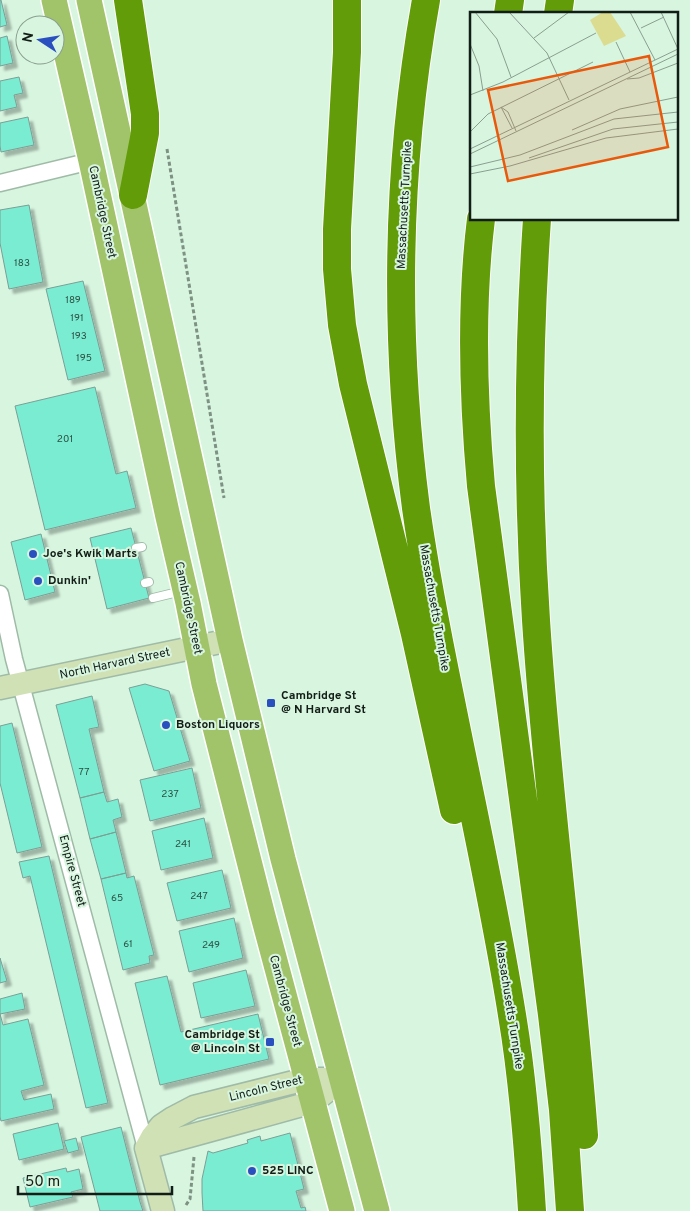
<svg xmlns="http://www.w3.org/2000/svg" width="690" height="1211" font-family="Overpass,sans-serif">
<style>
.building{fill:#7aecd1;stroke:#7b9f95;filter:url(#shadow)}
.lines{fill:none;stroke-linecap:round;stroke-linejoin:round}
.lane-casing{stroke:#9fbba7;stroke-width:10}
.street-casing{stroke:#9fbba7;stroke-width:19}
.secondary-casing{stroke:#9fbba7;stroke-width:25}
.primary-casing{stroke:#fff;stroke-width:28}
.highway-casing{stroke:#fff;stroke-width:30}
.path{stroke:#7d9283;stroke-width:3;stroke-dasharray:4 2.5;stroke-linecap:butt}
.lane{stroke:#fff;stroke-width:8}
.street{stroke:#fff;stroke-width:16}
.secondary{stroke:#d0e1b5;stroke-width:22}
.primary{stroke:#a1c46b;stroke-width:25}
.highway{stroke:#629c09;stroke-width:28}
.poi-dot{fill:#2a50bf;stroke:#d8f5e0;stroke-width:2}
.labels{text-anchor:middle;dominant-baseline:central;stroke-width:4;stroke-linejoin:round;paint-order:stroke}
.number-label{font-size:10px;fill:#2c5144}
.street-label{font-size:12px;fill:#121d15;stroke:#d8f5e0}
.poi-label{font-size:12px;font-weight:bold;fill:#121d15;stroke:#d8f5e0;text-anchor:start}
.inset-road{fill:none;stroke:#899f8f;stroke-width:1}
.view{fill:#e8590c;fill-opacity:0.15;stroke:#e8590c;stroke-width:2.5}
.inset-edge{fill:none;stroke:#121d15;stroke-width:2.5}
</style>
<defs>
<filter id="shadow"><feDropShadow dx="4.5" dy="4.5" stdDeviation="1" flood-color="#0004"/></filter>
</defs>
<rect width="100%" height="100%" fill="#d8f5e0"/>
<!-- building -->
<path class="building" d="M0,0H1L7,25L0,27Z
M7,36L13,63L0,66V38Z
M19,77L23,93L14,95L17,107L0,111V81Z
M28,117L34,145L1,152L0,146V123Z
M29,205L43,282L9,289L0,243V210Z
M83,281L105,371L68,380L46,289Z
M95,387L116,474L127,471L136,508L45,530L15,406Z
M131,528L149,598L107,609L90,538Z
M41,534L55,592L25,600L11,542Z
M145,684L169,691L190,761L154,771L129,688Z
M92,696L99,727L89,729L104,792L80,798L56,705Z
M12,723L42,847L17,853L0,783V726Z
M192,768L201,808L150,821L140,780Z
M104,792L107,802L118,799L122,817L113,820L116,832L90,839L80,798Z
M204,818L213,858L161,870L152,831Z
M116,832L126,873L101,879L90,839Z
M49,856L108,1103L86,1108L30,876L23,878L19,862Z
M222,870L231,908L177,921L167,883Z
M126,873L127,878L134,876L154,955L149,956L150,963L123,970L101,879Z
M234,918L243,958L189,972L179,931Z
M0,958L7,981L0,983Z
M246,970L255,1006L201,1018L193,983Z
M167,976L181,1032L258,1014L269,1059L160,1085L135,983Z
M22,993L25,1009L0,1014L3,1025L28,1019L44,1085L21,1091L24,1100L51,1094L54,1109L1,1121L0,1117V999Z
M58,1123L64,1149L19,1160L13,1134Z
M121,1127L140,1202L143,1211H100L81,1137Z
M290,1133L304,1189L296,1191L301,1208L305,1207L306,1211H203L202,1193V1179L208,1151L213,1153L248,1143L247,1140L260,1136L261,1141Z
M76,1138L79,1150L68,1153L64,1141Z
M66,1168L67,1172L79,1169L83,1189L71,1192L73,1197L30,1207L23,1178Z"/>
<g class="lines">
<!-- lane casing -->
<g class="lane-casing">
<path id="lane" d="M136,548L142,547
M145,583L149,582
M153,598L182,591"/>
</g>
<!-- street casing -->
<g class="street-casing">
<path id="street" d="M0,183L91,161
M0,594L14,659L146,1148"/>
</g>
<!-- secondary casing -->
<g class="secondary-casing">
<path id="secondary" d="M0,688L230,640
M146,1148L313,1102L327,1091
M163,1211L146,1148L152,1137L161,1126L173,1118L194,1107L306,1079H342"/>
</g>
<!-- primary casing -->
<g class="primary-casing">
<path id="primary" d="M54,0L91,161L168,517L188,603L204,684L263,916L342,1211
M89,0L230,640L283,859L377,1211"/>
</g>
<!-- highway casing -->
<g class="highway-casing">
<path id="highway" d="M128,0L145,114V133L133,195
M347,0V52L337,229V269L342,325L353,384L415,634L454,810
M426,0C396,167 394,340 416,508C425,571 437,633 450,696C471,802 495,908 512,1015C523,1080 528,1146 532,1211
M508,14L510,0
M558,14L560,0
M481,219C470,308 473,397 481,486L552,1015L563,1110L570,1211
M537,219C528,352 527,486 536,620C547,792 571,963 584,1135"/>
</g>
<!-- path -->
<path class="path" d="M167,149L224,498
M186,1205L190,1199L194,1157"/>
<!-- lane -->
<use href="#lane" class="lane"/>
<!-- street -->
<use href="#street" class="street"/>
<!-- secondary -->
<use href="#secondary" class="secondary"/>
<!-- primary -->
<use href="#primary" class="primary"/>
<!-- highway -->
<use href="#highway" class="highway"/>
</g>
<!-- markers -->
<g class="poi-dot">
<circle cx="33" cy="554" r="5"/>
<circle cx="38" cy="581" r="5"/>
<rect x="266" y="698" width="10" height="10" rx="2.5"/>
<circle cx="166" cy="725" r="5"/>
<rect x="265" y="1037" width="10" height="10" rx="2.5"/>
<circle cx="252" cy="1171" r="5"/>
</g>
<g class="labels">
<!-- number labels -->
<g class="number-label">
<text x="22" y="263">183</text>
<text x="73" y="300">189</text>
<text x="77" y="318">191</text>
<text x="79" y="336">193</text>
<text x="84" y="358">195</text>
<text x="65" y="439">201</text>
<text x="84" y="772">77</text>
<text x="170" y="794">237</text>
<text x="183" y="844">241</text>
<text x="199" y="896">247</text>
<text x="117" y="898">65</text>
<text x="128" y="944">61</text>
<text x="211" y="945">249</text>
</g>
<!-- street labels -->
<g class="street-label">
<text transform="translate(405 205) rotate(-87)">Massachusetts Turnpike</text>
<text transform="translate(102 212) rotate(78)">Cambridge Street</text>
<text transform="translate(188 608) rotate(78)">Cambridge Street</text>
<text transform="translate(434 608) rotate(80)">Massachusetts Turnpike</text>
<text transform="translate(115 664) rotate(-12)">North Harvard Street</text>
<text transform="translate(72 871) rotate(75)">Empire Street</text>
<text transform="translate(285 1001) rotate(75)">Cambridge Street</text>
<text transform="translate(509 1006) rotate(81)">Massachusetts Turnpike</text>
<text transform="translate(266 1089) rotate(-14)">Lincoln Street</text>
</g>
<!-- poi labels -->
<g class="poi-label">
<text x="43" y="554">Joe's Kwik Marts</text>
<text x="48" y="581">Dunkin'</text>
<text x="281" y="696">Cambridge St<tspan x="281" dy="14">@ N Harvard St</tspan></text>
<text x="176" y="725">Boston Liquors</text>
<text x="260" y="1035" text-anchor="end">Cambridge St<tspan x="260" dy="14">@ Lincoln St</tspan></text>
<text x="262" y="1171">525 LINC</text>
</g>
</g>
<!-- overview -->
<g transform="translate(470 12)">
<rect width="208" height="208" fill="#d8f5e0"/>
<path d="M133,0H140L156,24L134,34L120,8Z" fill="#dbdc90"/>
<path class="inset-road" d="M5,0L27,27L41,65M39,0L77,41L99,88M160,0L185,48M191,0L208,37M171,16L194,5M64,26L99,0M146,30L160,60M0,32L9,54L13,79M157,67L169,66L208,51M0,83L33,70L126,21M31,95L38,100L46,119M31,95L42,116M102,118L150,97L208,85M0,120L18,102L123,50M0,137L208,37M0,142L208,42M59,146L143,117L208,110M0,155L50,143L144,107L208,100M0,162L40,154L136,126L208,117"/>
<path class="view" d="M179,44L198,135L38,169L18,78Z"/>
<rect width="208" height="208" class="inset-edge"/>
</g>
<!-- north arrow -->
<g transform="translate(40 40) rotate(282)"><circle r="24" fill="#d8f5e0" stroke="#899f8f"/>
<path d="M0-4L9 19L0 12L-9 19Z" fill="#2a50bf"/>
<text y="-8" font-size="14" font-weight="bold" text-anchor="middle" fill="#121d15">N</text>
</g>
<!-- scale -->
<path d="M18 1186v8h154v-8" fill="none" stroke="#121d15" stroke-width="2.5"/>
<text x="25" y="1186" font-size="15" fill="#121d15" stroke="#d8f5e0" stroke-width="4" paint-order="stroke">50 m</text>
</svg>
